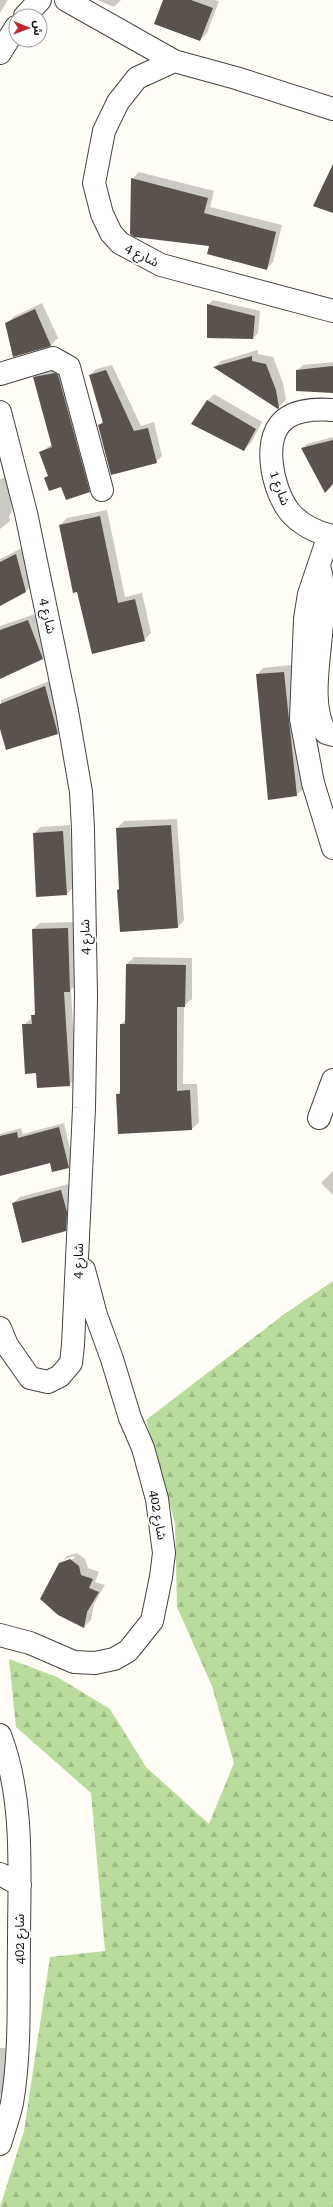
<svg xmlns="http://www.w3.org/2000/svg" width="333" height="2207" font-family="'Roboto Serif','Noto Sans Arabic',serif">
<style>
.forest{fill:url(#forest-firs)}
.shadow{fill:#0003}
.building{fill:#5a524d}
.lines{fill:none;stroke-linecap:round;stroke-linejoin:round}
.minor-casing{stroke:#444;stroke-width:24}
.minor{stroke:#fff;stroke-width:22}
.labels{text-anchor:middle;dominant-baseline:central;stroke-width:4;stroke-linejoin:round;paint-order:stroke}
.street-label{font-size:13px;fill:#111;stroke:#fff}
</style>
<defs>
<pattern id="forest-firs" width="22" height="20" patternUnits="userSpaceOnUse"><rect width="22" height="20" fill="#b9dc9c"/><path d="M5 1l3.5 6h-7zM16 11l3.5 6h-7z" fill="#9ebc85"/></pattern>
</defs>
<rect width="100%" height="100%" fill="#fffdf5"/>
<!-- forest -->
<path class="forest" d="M333,1281V2207H0L24,2131L50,1957L105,1951L91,1793L16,1727L9,1659L57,1677L110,1709L146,1767L209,1824L234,1763L212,1686L177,1607L175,1523L146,1420L283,1315Z"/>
<!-- shadow -->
<path class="shadow" d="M0,0H8L0,13Z
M97,0H121L114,7Z
M164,0H215L219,1L207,33L200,40Z
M139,172L214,191L210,207L282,225L273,262L266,269L211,246L132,179Z
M213,300L260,311L258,333L253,338L208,305Z
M42,303L58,338L51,345L14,356L7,324L13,317Z
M258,350V354L273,357L283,383L286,400L278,408L215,367L221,361Z
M333,362V392L297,371L303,365Z
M112,365L141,426L154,422L162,456L156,462L99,426L103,421L90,375L96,369Z
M61,368L95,485L89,491L62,486L45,478L48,475L41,452L52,444L34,377L40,371Z
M214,394L262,422L251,443L244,449L207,401Z
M333,437V483L302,449L307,444Z
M9,476L12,512L9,516L10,521L0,529V479Z
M107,510L125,597L142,593L151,633L144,640L78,591L60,525L67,518Z
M22,548L33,584L26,591L0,604V559Z
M35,614L50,651L43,658L0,678V626Z
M291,665L303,789L296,796L257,675L263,668Z
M52,680L65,727L58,733L0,725L1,700Z
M177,819L184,920L178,927L118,890L120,888L117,828L124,821Z
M70,825L74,887L67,894L34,834L40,827Z
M75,922L76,984L71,990L76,1078L69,1085L37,1072L23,1025L32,1018L36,1012L33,929L40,923Z
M134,957L192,958V999L184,1006L183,1084H197L199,1122L192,1129L119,1133L117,1094L121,1090V1024L126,1020L127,964Z
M64,1123L73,1162L68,1167L50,1162L0,1175V1134L21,1128L23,1134Z
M333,1171V1195L321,1183Z
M68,1184L73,1204L72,1223L65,1230L13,1203L20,1197Z
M77,1553L85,1559L88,1568L99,1572L95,1582L105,1585L94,1604L91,1620L84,1627L60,1564L62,1561V1563L75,1558L74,1556L63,1560L67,1556Z
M0,2048H11L5,2085L0,2096Z"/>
<!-- building -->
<path class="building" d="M163,0H191L213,8L200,41L154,24Z
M333,164V213L313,206Z
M131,178L208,198L204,213L276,232L267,270L207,254L209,246L134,237L130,234Z
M207,304L255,316L253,339L207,338Z
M35,309L51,346L13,357L5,323Z
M252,356V361L266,364L276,390L279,408L278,409L213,367Z
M333,366V393L296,391V370Z
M106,370L134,431L148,428L157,463L111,475L98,425L103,423L89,375Z
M55,373L58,375L90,492L66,500L61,487L49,491L44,478L48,476L39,452L52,447L33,377Z
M207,400L256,429L244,451L191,424Z
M333,440V484L325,493L301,448Z
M100,516L118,603L135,599L145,641L92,654L77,592L73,593L59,525Z
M16,554L26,592L0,606V562Z
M28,620L43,659L0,679V630Z
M284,672L297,796L268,800L256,674Z
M45,686L58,734L6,750L0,729V704Z
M171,825L178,928L120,932L117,890L119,889L116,828Z
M63,831L67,895L36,897L33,833Z
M68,928L70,992H64L70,1086L37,1088L36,1073L25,1074L22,1024H32L31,1015H35L32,929Z
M126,964L186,965L185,1007H177V1091L190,1090L192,1130L118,1134L116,1094H120V1024H125Z
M59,1127L69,1168L52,1172L50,1163L0,1176V1136L17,1132L18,1138Z
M61,1190L67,1212L66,1231L22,1243L12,1203Z
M70,1559L79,1566L81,1575L93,1579L89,1588L99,1592L87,1612L84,1628L58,1615L40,1599L59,1563Z"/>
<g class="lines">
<!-- minor casing -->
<g class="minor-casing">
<path id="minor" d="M66,0L174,61L236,78L333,109
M25,16L40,0
M0,53L16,27
M174,61L137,78L118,102L104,131L94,183L102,214L111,233L120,243L161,265L333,311
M0,374L53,358L69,367L102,490
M333,410C318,409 301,409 288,417C260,434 272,489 289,511C299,524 317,533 333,536
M0,412L26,513L67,711L81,792L83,829L86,996L84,1108L73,1345L71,1363L60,1376L48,1382L30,1378L7,1345L0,1328
M329,535L309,594L305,619L301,719L313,783L333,848
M320,570C333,618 302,695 326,733L333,735
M319,1118L333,1080
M0,1635L30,1643L74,1662L95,1663L114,1659L128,1651L152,1621L161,1577L164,1553L157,1499L143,1448L130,1418L112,1359L96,1315L84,1270
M0,1735C25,1800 19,1875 19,1943C18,1996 21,2050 12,2103C9,2117 4,2130 0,2144
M0,1874L20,1885"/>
</g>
<!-- minor -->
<use href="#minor" class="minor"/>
</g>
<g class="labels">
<!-- street labels -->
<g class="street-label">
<text transform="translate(142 255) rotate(27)">شارع 4</text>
<text transform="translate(280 488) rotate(70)">شارع 1</text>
<text transform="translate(48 616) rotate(78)">شارع 4</text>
<text transform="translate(85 937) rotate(-91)">شارع 4</text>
<text transform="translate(78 1261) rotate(-88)">شارع 4</text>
<text transform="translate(158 1515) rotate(80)">شارع 402</text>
<text transform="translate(19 1939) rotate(-90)">شارع 402</text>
</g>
</g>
<!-- north arrow -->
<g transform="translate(28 28) rotate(91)"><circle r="19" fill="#ffffff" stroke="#a0a0a0"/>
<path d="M0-3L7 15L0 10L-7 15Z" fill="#c4262e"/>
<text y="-6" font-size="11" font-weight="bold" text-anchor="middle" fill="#111111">ش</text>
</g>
</svg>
